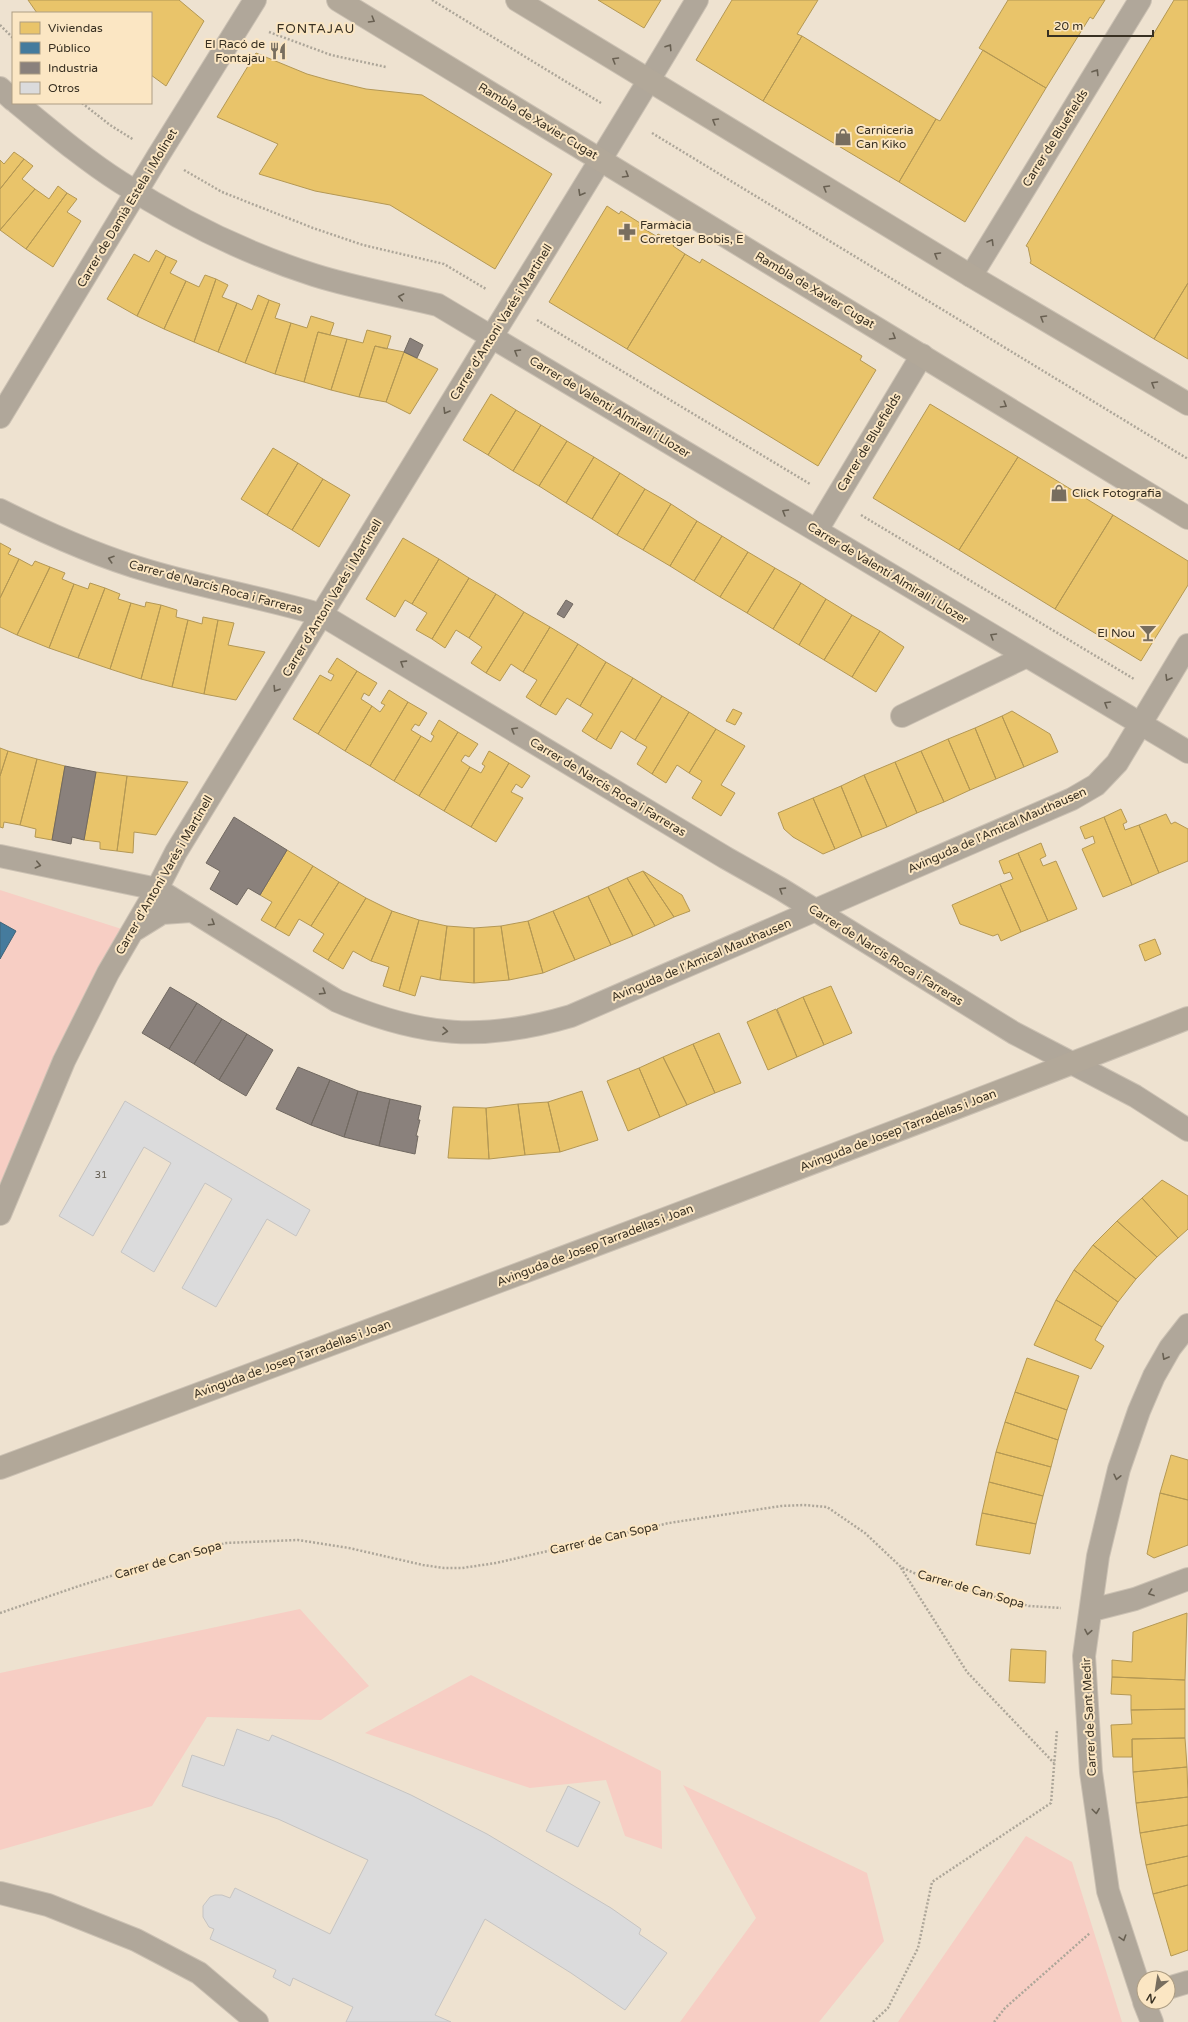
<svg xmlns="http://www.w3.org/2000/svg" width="1188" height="2022" font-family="'Varela Round',sans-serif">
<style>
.green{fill:#f7cec4}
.homes{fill:#e9c46a;stroke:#b49854}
.public{fill:#457b9d;stroke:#416478}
.industry{fill:#8a817c;stroke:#716961}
.building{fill:#dbdbdc;stroke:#c6c4c2}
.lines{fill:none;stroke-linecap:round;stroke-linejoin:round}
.minor-casing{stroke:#cbc1b3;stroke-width:24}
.major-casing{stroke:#cbc1b3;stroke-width:24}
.path{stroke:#ada699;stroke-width:2.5;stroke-dasharray:2 2;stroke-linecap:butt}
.minor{stroke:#b0a79a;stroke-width:22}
.major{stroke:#b2a899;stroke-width:22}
.oneway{stroke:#696052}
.oneway2{stroke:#686052}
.labels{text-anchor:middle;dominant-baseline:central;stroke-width:4;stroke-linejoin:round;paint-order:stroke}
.number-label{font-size:10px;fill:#615b50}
.poi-label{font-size:12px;fill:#383022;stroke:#fbe6c3;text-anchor:start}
.street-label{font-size:12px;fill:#383022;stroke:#fbe6c3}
.neighbourhood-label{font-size:13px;letter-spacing:1px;fill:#383022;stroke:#fbe6c3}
</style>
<rect width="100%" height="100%" fill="#eee2d0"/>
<!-- green -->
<path class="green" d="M0,890L131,932L0,1184Z
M300,1609L369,1686L321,1720L207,1717L152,1806L0,1850V1673Z
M471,1675L661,1771L662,1849L625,1836L606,1780L530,1788L365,1733Z
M683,1785L867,1873L884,1941L819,2022H680L756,1918Z
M1026,1836L1072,1862L1122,2022H898Z"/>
<!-- homes -->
<path class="homes" d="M28,0H179L204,21L166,86L151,75V13H37Z
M598,0H661L644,28Z
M732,0H818L797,34L802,36L763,101L696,60Z
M1008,0H1105L1093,19L1090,17L1046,88L979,48Z
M1174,0H1188V283L1154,339L1030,263L1031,261L1028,247L1026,246Z
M802,36L936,119L899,182L763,101Z
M983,50L1046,88L965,222L899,182L936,119L940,121Z
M256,53L307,74L328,80L366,89L422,95L552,174L495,269L390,205L315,191L259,174L278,144L217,117Z
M14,152L24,159L0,189V160L4,164Z
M24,159L33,166L22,179L35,189L0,230V189Z
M58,186L67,193L26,249L0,230L35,189L49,199Z
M67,193L77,199L67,212L81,221L53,267L26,249Z
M607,206L619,214L621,211L640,223L639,226L656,236L658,234L675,243L673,246L685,254L627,349L549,302Z
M156,250L166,256L137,316L107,299L134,254L149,262Z
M685,254L700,263L702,259L862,356L860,360L876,370L818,466L627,349Z
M166,256L177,261L170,273L186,281L164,329L137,316Z
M205,275L216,279L194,342L164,329L186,281L199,287Z
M216,279L228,285L222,297L237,303L218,352L194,342Z
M1188,283V359L1154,339Z
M258,295L269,300L245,363L218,352L237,303L252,310Z
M269,300L280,304L275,318L291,323L275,374L245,363Z
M311,316L334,323L330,335L318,332L304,382L275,374L291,323L307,328Z
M367,330L391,336L387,349L375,346L359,397L331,390L347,339L363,343Z
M318,332L347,339L331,390L304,382Z
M375,346L404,352L386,402L359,397Z
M404,352L438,369L410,414L386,402Z
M491,394L516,410L488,455L463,440Z
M930,404L1018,457L959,550L873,498Z
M516,410L541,425L513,471L488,455Z
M541,425L567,441L539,486L513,471Z
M567,441L594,457L566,503L539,486Z
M273,448L298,463L267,515L241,499Z
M594,457L620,473L592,519L566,503Z
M1018,457L1113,515L1055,609L959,550Z
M298,463L323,479L292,530L267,515Z
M620,473L645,489L617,535L592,519Z
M323,479L350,495L319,547L292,530Z
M645,489L671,504L643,550L617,535Z
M671,504L697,521L670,566L643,550Z
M1113,515L1188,561V585L1141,661L1055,609Z
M697,521L722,536L694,581L670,566Z
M722,536L748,552L720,597L694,581Z
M403,538L439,559L412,604L405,600L395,617L366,599Z
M0,543L11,549L8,554L19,559L0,598Z
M748,552L775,568L747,613L720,597Z
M19,559L32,566L35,561L50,567L17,635L0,627V598Z
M439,559L469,578L432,639L416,630L427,613L412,604Z
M50,567L65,573L62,579L74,584L49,648L17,635Z
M775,568L801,583L773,629L747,613Z
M469,578L496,594L469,638L456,630L445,648L432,639Z
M90,583L105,588L78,658L49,648L74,584L88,589Z
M801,583L826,599L799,645L773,629Z
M105,588L120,594L118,599L131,603L110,669L78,658Z
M496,594L524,612L486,673L471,663L482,647L469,638Z
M826,599L852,615L824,660L799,645Z
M146,602L161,605L141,679L110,669L131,603L145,607Z
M161,605L177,610L176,617L188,620L172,687L141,679Z
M524,612L550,627L523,672L511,664L500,681L486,673Z
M852,615L880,631L852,677L824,660Z
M203,617L218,620L204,694L172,687L188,620L202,624Z
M218,620L234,623L228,645L265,652L236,700L204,694Z
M550,627L578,644L540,706L526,697L537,680L523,672Z
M880,631L904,647L876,692L852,677Z
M578,644L606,662L580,706L567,698L556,715L540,706Z
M337,658L357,671L318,734L293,719L320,675L331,681L334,675L328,672Z
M606,662L633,678L596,740L582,731L593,714L580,706Z
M357,671L377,683L369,696L364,693L361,699L372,706L345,751L318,734Z
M633,678L662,696L635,740L621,731L611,749L596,740Z
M389,690L408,702L370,766L345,751L372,706L380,712L385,705L381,703Z
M662,696L689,712L652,774L637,764L647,747L635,740Z
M408,702L427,713L419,726L415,724L411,730L421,736L394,781L370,766Z
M733,709L742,713L735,725L726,721Z
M1012,711L1050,734L1058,752L1024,767L1002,716Z
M689,712L716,729L689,773L677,765L666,783L652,774Z
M1002,716L1024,767L996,779L975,728Z
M439,720L458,732L419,796L394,781L421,736L431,742L434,736L431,734Z
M975,728L996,779L970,790L948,739Z
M716,729L745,746L721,785L735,793L721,816L692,798L702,781L689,773Z
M458,732L478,744L469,757L465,755L461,761L470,767L444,811L419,796Z
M948,739L970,790L944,802L921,751Z
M0,748L8,751L0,776Z
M8,751L37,759L20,825L4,822L3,828L0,827V776Z
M489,751L509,763L471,827L444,811L470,767L481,773L485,766L482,764Z
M921,751L944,802L917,813L895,762Z
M37,759L65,766L52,840L35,837L36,829L20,825Z
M895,762L917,813L887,827L864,775Z
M509,763L530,776L522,788L516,784L511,792L523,798L496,842L471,827Z
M96,772L127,776L117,851L100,849V842L84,840Z
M864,775L887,827L862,837L841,786Z
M127,776L188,782L156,835L134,832L133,853L117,851Z
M841,786L862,837L835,849L813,798Z
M813,798L835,849L823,854L793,837L784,829L778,813Z
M1121,809L1127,822L1123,824L1125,830L1139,825L1159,873L1132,885L1104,817Z
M1166,814L1171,824L1175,822L1188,829V861L1159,873L1139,825Z
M1104,817L1132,885L1103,897L1082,849L1095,843L1093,836L1085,839L1080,827Z
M1041,843L1046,856L1040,859L1043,866L1056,861L1077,909L1048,921L1018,853Z
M287,850L313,866L275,928L261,920L272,902L260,895Z
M1018,853L1048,921L1021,932L1000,884L1013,879L1010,872L1004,874L999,861Z
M313,866L339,882L311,926L299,919L289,936L275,928Z
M643,871L682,895L690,911L674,917Z
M643,871L674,917L655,926L627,878Z
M627,878L655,926L633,936L608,887Z
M339,882L366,898L328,960L313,951L324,934L311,926Z
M1000,884L1021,932L1001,941L998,934L993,936L960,924L952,905Z
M608,887L633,936L611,945L588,896Z
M588,896L611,945L575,960L553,911Z
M366,898L392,911L371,961L353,951L343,969L328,960Z
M392,911L419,920L399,991L383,986L389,967L371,961Z
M553,911L575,960L543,973L528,921Z
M419,920L447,926L440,980L421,976L415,996L399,991Z
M528,921L543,973L509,980L501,926Z
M447,926L474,928V983L440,980Z
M501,926L509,980L474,983V928Z
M1155,939L1161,954L1145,961L1139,945Z
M831,986L852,1033L824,1045L803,997Z
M803,997L824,1045L797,1057L777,1009Z
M776,1009L797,1057L768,1070L747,1022Z
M719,1033L741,1083L715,1093L693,1044Z
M693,1044L715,1093L687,1105L663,1057Z
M663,1057L687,1105L660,1117L639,1068Z
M639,1068L660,1117L628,1131L607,1081Z
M582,1091L598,1140L560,1152L548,1102Z
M548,1102L560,1152L525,1155L518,1104Z
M518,1104L525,1155L489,1159L486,1108Z
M453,1107L486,1108L489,1159L448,1158Z
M1162,1180L1188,1196V1229L1178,1238L1142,1198Z
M1142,1198L1178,1238L1157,1257L1117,1221Z
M1117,1221L1157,1257L1136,1279L1093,1245Z
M1093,1245L1136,1279L1118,1302L1074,1270Z
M1074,1270L1118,1302L1102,1327L1056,1300Z
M1056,1300L1102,1327L1095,1340L1104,1346L1091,1369L1034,1345Z
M1027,1358L1079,1376L1067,1410L1015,1392Z
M1015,1392L1067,1410L1058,1440L1005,1422Z
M1005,1422L1058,1440L1051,1467L996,1452Z
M996,1452L1051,1467L1043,1496L989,1482Z
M1171,1455L1188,1460V1500L1160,1493Z
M989,1482L1043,1496L1036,1524L982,1513Z
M1160,1493L1188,1500V1545L1154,1558L1147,1554Z
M982,1513L1036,1524L1030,1554L976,1545Z
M1187,1613L1185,1680L1112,1677V1660L1132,1662L1133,1632Z
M1011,1649L1046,1651L1045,1683L1009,1681Z
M1112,1677L1185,1680V1709L1131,1710V1695L1111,1694Z
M1185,1709V1738L1132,1739V1757H1113L1111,1725L1132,1724L1131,1710Z
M1185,1738L1187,1767L1133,1772L1132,1739Z
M1187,1767L1188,1797L1136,1803L1133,1772Z
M1188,1797V1825L1140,1833L1136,1803Z
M1188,1825V1856L1146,1865L1140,1833Z
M1188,1856V1885L1153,1894L1146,1865Z
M1188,1885V1950L1171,1956L1153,1894Z"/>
<!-- public -->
<path class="public" d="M0,922L16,931L0,959Z"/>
<!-- industry -->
<path class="industry" d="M410,338L423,345L417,358L404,352Z
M566,600L573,604L564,618L557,614Z
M65,766L96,772L84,840L72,837L71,844L52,840Z
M234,817L287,850L260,895L248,888L237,905L210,889L220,871L206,863Z
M170,987L197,1003L169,1049L142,1033Z
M197,1003L222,1019L194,1064L169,1049Z
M222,1019L247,1034L219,1080L194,1064Z
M247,1034L273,1050L246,1096L219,1080Z
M298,1067L330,1080L311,1125L276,1109Z
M330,1080L358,1091L344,1137L311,1125Z
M358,1091L390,1099L379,1146L344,1137Z
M390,1099L421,1106L418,1120H420L416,1136H418L415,1154L379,1146Z"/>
<!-- building -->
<path class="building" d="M125,1101L310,1210L296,1236L267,1219L216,1307L182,1288L232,1199L205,1183L154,1272L121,1252L171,1163L144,1147L93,1236L59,1216Z
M237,1729L269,1741L272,1735L334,1761L411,1795L487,1834L611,1908L641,1929L639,1934L667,1953L625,2010L571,1973L485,1919L435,2015L451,2022H346L353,2007L293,1978L290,1986L273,1977L276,1970L210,1939L214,1929L209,1927L203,1917V1906L210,1897L215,1895H222L230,1898L235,1888L330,1934L368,1860L278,1819L182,1786L192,1755L224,1766Z
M568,1786L600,1802L578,1847L546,1831Z"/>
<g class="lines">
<!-- minor casing -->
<g class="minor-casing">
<path id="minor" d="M0,88L13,100
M17,103C50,130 84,159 120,182C179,220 248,254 314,275C355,288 397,295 438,305L1188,752
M971,276L1140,0
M0,417L158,156L255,0
M0,510C48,534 97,556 149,571C206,588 265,598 322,615L726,858L781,889L1014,1033L1135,1096L1188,1130
M817,530L922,355
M902,716L1027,656
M0,856L157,889L337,1001C422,1037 483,1042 571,1016L1072,799L1096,785L1117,763L1188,645
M133,931L162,913L191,911
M0,1214L64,1061L108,973L157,889L176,852C274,692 372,532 470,372C546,248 623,125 697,0
M1092,1610L1135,1599L1188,1579
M0,1893L48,1905L136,1940L199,1973L257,2022
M1168,1988L1188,1982
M1144,2001L1108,1891L1091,1772L1084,1656L1098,1556L1119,1469L1139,1411L1154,1376L1170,1348L1188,1325
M1144,2002L1152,2022"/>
</g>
<!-- major casing -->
<g class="major-casing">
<path id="major" d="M338,0L1188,518
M517,0L971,276L1188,404
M0,1468C397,1320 794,1172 1188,1018"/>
</g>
<!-- path -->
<path class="path" d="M432,0L601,103
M0,25L13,38
M269,32L331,55L386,67
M82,103L110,125L134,140
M652,133L1188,459
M184,170L222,192L313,228L363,245L444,264L486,289
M537,320L810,484
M861,515L1134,679
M901,1568L967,1672L1054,1763
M0,1613L79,1586L174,1556L226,1543L298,1540L349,1548L423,1565L444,1568H462L496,1563L669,1523L781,1506L804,1505L827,1507L865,1533L901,1567L925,1578L1029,1606L1061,1608
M873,2022L888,2008L918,1948L932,1882L1051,1803L1057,1730
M994,2022L1005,2008L1090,1933"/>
<!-- minor -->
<use href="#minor" class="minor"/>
<!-- major -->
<use href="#major" class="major"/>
</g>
<!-- one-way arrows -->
<defs><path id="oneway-chevron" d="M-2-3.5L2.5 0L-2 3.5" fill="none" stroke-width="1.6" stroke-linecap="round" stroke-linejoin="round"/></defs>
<g class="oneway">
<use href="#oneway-chevron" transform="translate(372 20) rotate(31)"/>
<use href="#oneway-chevron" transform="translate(615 60) rotate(-149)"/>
<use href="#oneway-chevron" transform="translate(715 121) rotate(-149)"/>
<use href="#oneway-chevron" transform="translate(626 175) rotate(31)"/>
<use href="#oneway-chevron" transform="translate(826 188) rotate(-149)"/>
<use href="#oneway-chevron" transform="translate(937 255) rotate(-149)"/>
<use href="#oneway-chevron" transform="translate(1043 318) rotate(-149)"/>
<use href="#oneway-chevron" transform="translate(893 337) rotate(31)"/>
<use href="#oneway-chevron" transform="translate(1154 384) rotate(-149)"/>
<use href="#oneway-chevron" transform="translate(1004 405) rotate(31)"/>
</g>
<g class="oneway2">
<use href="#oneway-chevron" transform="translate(669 47) rotate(-57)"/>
<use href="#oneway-chevron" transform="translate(1096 72) rotate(-58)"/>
<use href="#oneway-chevron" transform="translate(581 193) rotate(120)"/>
<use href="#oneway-chevron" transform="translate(991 242) rotate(-59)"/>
<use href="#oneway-chevron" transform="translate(401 297) rotate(-169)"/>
<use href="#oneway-chevron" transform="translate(517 352) rotate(-149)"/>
<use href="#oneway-chevron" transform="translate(446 411) rotate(121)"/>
<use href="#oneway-chevron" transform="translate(785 512) rotate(-149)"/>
<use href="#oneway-chevron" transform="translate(111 559) rotate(-162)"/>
<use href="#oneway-chevron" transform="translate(993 636) rotate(-149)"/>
<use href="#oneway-chevron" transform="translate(403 663) rotate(-148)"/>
<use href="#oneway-chevron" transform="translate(1168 678) rotate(121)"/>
<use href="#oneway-chevron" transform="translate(276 689) rotate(122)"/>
<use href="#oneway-chevron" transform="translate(1107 704) rotate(-149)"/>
<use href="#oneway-chevron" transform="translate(514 730) rotate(-149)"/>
<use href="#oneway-chevron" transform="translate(38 865) rotate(13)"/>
<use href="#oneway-chevron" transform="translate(782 890) rotate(-148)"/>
<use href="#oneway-chevron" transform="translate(212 923) rotate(32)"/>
<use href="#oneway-chevron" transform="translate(323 992) rotate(32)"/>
<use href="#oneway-chevron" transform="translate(445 1031) rotate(5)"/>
<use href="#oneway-chevron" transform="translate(1165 1357) rotate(119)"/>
<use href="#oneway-chevron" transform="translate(1117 1477) rotate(103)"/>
<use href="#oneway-chevron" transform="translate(1151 1593) rotate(160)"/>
<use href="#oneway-chevron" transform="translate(1088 1632) rotate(100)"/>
<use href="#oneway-chevron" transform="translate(1096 1811) rotate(83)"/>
<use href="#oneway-chevron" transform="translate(1123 1938) rotate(73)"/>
</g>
<!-- icons -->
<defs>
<g id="restaurant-bare" transform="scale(1.38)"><path d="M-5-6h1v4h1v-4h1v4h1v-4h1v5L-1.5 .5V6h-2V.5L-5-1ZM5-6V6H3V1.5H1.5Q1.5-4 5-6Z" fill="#786e5f" stroke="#fbe6c3" stroke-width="2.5" paint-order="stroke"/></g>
<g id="shop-bare" transform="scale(1.38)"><path d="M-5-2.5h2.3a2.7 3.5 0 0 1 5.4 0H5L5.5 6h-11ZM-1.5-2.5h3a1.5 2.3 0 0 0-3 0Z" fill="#786e5f" stroke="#fbe6c3" stroke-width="2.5" paint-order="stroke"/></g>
<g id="pharmacy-bare" transform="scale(1.38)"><path d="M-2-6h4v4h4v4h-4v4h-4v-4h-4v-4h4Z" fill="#786e5f" stroke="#fbe6c3" stroke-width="2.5" paint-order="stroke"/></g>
<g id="bar-bare" transform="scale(1.38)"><path d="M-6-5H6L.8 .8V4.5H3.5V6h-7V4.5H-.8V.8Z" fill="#786e5f" stroke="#fbe6c3" stroke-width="2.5" paint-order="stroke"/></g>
</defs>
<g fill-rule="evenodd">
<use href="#restaurant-bare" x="278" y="51"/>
<use href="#shop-bare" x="843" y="137"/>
<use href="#pharmacy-bare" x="627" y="232"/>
<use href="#shop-bare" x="1059" y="493"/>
<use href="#bar-bare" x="1148" y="633"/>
</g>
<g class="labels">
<!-- number labels -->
<g class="number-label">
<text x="101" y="1175">31</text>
</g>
<!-- poi labels -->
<g class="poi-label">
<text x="265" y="44" text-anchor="end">El Racó de<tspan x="265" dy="14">Fontajau</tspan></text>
<text x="856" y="130">Carniceria<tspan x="856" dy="14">Can Kiko</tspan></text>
<text x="640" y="225">Farmàcia<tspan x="640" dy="14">Corretger Bobis, E</tspan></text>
<text x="1072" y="493">Click Fotografia</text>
<text x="1135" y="633" text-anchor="end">El Nou</text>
</g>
<!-- street labels -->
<g class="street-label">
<text transform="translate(538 121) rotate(31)">Rambla de Xavier Cugat</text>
<text transform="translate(1055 138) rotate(-58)">Carrer de Bluefields</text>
<text transform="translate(127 208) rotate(-59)">Carrer de Damià Estela i Molinet</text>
<text transform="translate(815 290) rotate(31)">Rambla de Xavier Cugat</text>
<text transform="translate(501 322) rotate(-58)">Carrer d'Antoni Varés i Martinell</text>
<text transform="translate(610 407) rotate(31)">Carrer de Valentí Almirall i Llozer</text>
<text transform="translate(869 442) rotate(-59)">Carrer de Bluefields</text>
<text transform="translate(888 573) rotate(31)">Carrer de Valentí Almirall i Llozer</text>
<text transform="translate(216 587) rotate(15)">Carrer de Narcís Roca i Farreras</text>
<text transform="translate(332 598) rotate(-59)">Carrer d'Antoni Varés i Martinell</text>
<text transform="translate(608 787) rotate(31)">Carrer de Narcís Roca i Farreras</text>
<text transform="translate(997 830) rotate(-24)">Avinguda de l'Amical Mauthausen</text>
<text transform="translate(164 875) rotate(-60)">Carrer d'Antoni Varés i Martinell</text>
<text transform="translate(886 955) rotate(32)">Carrer de Narcís Roca i Farreras</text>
<text transform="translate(701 960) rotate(-23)">Avinguda de l'Amical Mauthausen</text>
<text transform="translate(898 1130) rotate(-21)">Avinguda de Josep Tarradellas i Joan</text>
<text transform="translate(595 1245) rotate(-21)">Avinguda de Josep Tarradellas i Joan</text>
<text transform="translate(292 1359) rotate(-20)">Avinguda de Josep Tarradellas i Joan</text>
<text transform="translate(604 1538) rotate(-13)">Carrer de Can Sopa</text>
<text transform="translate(168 1560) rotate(-16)">Carrer de Can Sopa</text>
<text transform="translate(971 1589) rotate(16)">Carrer de Can Sopa</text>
<text transform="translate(1089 1717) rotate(-93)">Carrer de Sant Medir</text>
</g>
<!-- neighbourhood labels -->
<g class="neighbourhood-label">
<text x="316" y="29">FONTAJAU</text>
</g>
</g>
<!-- legend -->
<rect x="12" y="12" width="140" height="92" fill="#fbe6c3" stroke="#ad9d83"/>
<rect x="20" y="22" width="20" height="12" fill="#e9c46a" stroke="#ad9d83"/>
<text x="48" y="32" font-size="12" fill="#383022">Viviendas</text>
<rect x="20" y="42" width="20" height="12" fill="#457b9d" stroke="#ad9d83"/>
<text x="48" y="52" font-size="12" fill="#383022">Público</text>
<rect x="20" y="62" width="20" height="12" fill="#8a817c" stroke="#ad9d83"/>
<text x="48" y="72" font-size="12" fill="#383022">Industria</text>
<rect x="20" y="82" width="20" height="12" fill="#dbdbdc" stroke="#ad9d83"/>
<text x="48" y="92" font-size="12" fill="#383022">Otros</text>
<!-- north arrow -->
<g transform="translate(1156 1990) rotate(210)"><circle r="19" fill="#fbe6c3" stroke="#ad9d83"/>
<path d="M0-3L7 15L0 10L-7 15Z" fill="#786e5f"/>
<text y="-6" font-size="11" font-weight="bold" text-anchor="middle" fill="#383022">N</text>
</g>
<!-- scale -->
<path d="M1048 30v6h105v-6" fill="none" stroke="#383022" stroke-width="2"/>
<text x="1054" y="30" font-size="12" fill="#383022" stroke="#fbe6c3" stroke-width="3" paint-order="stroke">20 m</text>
</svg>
